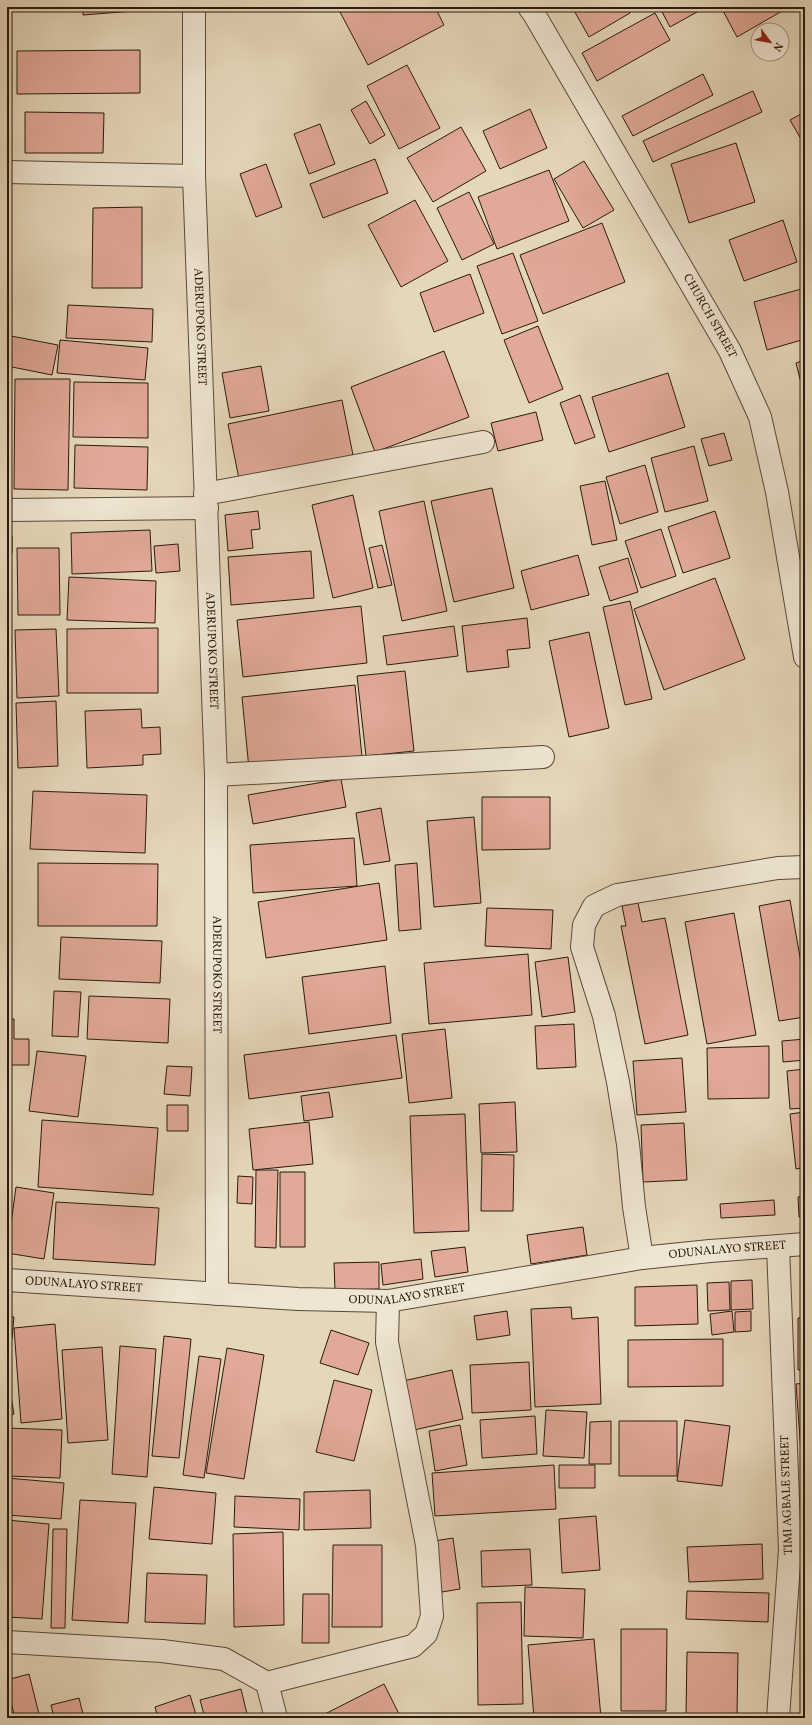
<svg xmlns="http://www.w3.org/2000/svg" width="812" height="1725" font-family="Vollkorn,serif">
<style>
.building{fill:#e1a998;stroke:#2b1a0e}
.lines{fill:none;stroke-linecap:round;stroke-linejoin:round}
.street-casing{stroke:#5a4939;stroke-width:24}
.street{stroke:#eee5d2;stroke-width:22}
.labels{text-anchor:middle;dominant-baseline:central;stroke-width:3.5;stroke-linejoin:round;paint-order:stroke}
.street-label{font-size:12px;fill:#2b1a0e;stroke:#eee5d2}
</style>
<rect width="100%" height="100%" fill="#e5d7ba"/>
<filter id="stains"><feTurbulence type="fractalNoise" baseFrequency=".005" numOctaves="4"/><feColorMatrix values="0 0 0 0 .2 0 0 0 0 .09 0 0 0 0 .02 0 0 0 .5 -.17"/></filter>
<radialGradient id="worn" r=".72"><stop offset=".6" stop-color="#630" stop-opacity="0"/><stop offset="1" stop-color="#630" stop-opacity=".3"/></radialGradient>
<!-- building -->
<path class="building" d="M14,7H75V9L14,11Z
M83,7H145L146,10L83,15Z
M350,7H435L444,25L368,65L340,12Z
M572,7H626L630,13L589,37Z
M631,7H642L634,12Z
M662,7H706L670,27L660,8Z
M721,7H789L737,37Z
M655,13L670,40L597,81L582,53Z
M140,50V93L17,94V51Z
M407,65L440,128L399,149L367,86Z
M703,74L713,95L633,136L622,116Z
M753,91L762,112L653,162L643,141Z
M366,101L385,135L370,144L351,110Z
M530,109L547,148L500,169L483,131Z
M25,112L104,113L103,153H25Z
M805,112V146L790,120Z
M320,124L335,164L309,174L294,134Z
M461,127L486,171L433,202L407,158Z
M736,143L755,202L689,223L671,164Z
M375,159L388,193L323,218L310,184Z
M584,161L614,210L583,228L554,179Z
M266,164L282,207L256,217L240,174Z
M549,170L569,221L497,249L478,197Z
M469,192L494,244L462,260L437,208Z
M415,200L448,261L401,287L368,225Z
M142,207V288H92L93,208Z
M783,220L797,262L744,281L729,240Z
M7,221H11L8,282H7Z
M602,223L625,282L543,314L520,255Z
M513,253L538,321L502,334L477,266Z
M470,274L484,313L434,332L420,293Z
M805,288V339L767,350L754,302Z
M68,305L153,309L152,342L66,338Z
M538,326L563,389L529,403L504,340Z
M11,336L58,345L52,375L7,366Z
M60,340L148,348L145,380L57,373Z
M444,351L469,417L375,452L351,387Z
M805,360V399L796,363Z
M261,366L269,411L230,418L222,373Z
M668,373L685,427L609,452L592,397Z
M7,374L9,453H7Z
M15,379H70L68,490L14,489Z
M74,382L148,383V438L73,437Z
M580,395L595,437L575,444L560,403Z
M342,400L353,455L239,479L228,424Z
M536,412L543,440L498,451L491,423Z
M724,433L732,460L709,466L701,439Z
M75,445L148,447L147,490L74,488Z
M694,446L708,501L665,512L651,458Z
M645,465L658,512L620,524L606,477Z
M605,481L617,540L592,545L580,486Z
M492,488L514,588L454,602L431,501Z
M353,495L373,588L333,598L312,505Z
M424,501L447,611L402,621L379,511Z
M258,511L260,529L251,530L253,548L228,551L225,515Z
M715,511L730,558L683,573L668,527Z
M661,529L676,576L641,588L625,541Z
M150,530L152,571L72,574L71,533Z
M7,536H12V553H7Z
M178,544L180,571L156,573L154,546Z
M382,545L392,585L378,588L369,548Z
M17,548H59L60,615H18Z
M311,551L314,598L231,605L228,557Z
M578,555L589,595L531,610L521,571Z
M628,558L638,592L610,601L599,567Z
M69,577L156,581L155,623L67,620Z
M715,578L745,659L664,690L634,609Z
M630,601L652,699L625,705L603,607Z
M361,606L367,663L243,677L237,620Z
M527,618L530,648L507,650L509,667L467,672L462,626Z
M454,626L458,656L387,665L383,636Z
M158,628V693H67V629Z
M56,629L59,696L17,698L15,630Z
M589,632L609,728L569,737L549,641Z
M405,671L414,751L366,756L357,676Z
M355,685L362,757L249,769L242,697Z
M56,701L58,766L18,768L16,703Z
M141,709L142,728L160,727L161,754L143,755V765L87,768L85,711Z
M7,779H9L7,851Z
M341,779L346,807L253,824L248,795Z
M33,791L147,795L145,853L30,849Z
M482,797H550V849L482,850Z
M381,808L390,861L364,865L356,813Z
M474,817L481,903L434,907L427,821Z
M354,838L357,886L253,893L250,845Z
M7,856H9L7,902Z
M38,863L158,864L157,926H38Z
M417,863L421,929L399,931L395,865Z
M379,883L387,940L266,958L258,902Z
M790,900L805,986V1017L779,1021L759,906Z
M638,903L642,922L665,918L688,1035L645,1044L621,926H626L622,906Z
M487,908L553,910L551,949L485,946Z
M734,913L756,1035L707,1044L685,922Z
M61,937L162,941L160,983L59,979Z
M528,954L532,1015L429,1024L424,963Z
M568,957L575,1012L542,1017L535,962Z
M385,966L391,1023L309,1034L302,977Z
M54,991L81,992L78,1037L52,1036Z
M89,996L170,999L168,1043L87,1039Z
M7,1019H14V1039H29V1065H7Z
M574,1024L576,1067L537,1069L535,1026Z
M445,1029L452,1098L409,1103L402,1034Z
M396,1035L402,1078L249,1099L244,1055Z
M805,1039V1060L783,1062L782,1041Z
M769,1046V1098L708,1099L707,1048Z
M37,1051L86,1056L78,1117L29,1111Z
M682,1058L686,1112L637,1115L633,1061Z
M167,1066L192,1067L190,1096L164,1094Z
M805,1069V1108L790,1109L787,1071Z
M329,1092L333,1117L304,1121L301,1096Z
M515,1102L517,1152L481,1153L479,1104Z
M167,1105H188V1131H167Z
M805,1112V1167L796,1169L790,1114Z
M465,1114L469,1231L414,1233L410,1116Z
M42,1120L158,1128L153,1195L38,1187Z
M309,1122L313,1164L253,1170L249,1129Z
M684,1123L687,1180L643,1182L641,1125Z
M482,1154L514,1155L513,1211H481Z
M256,1170H278L276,1248L255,1247Z
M280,1172H305V1247H280Z
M238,1176L253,1177L252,1204L237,1203Z
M16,1187L54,1193L44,1259L7,1253Z
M805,1196V1217H799L798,1197Z
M774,1200L775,1215L721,1218L720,1204Z
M56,1202L159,1208L155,1265L53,1259Z
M583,1227L587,1255L531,1264L527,1235Z
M465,1247L468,1272L435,1277L431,1251Z
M421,1259L423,1279L383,1285L381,1264Z
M379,1262V1289L335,1290L334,1263Z
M752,1280L753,1309L731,1310V1281Z
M729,1282L730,1310L708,1311L707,1283Z
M697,1285L698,1324L635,1326V1287Z
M571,1307L572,1319L598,1317L601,1404L535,1407L531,1309Z
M507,1311L510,1335L477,1340L474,1316Z
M732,1311L734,1332L712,1335L710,1314Z
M751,1311V1331L735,1332V1312Z
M7,1316L14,1317L12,1339H7Z
M798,1318H805V1370H798Z
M55,1324L62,1419L21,1423L14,1328Z
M331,1330L369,1343L358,1375L320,1363Z
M164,1336L191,1339L179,1458L152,1456Z
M723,1339V1386L628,1387V1340Z
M120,1346L156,1349L147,1477L112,1474Z
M102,1347L108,1440L68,1443L62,1350Z
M227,1348L264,1355L244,1479L206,1473Z
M199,1356L221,1359L204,1478L183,1475Z
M529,1362L531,1410L472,1413L470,1365Z
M452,1370L463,1419L414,1430L403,1381Z
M7,1373L14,1414L7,1416Z
M334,1380L372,1390L354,1461L316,1452Z
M805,1383V1453H801L796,1384Z
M546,1410L587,1412L584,1458L543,1456Z
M535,1416L537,1454L482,1458L480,1420Z
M685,1420L730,1426L722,1486L677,1481Z
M611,1421V1464H589L590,1422Z
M619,1421H677V1476H619Z
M460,1425L467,1465L435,1471L429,1431Z
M7,1428L62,1430L60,1478L7,1476Z
M554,1465L556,1509L435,1516L432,1473Z
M559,1465H595V1488H559Z
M7,1478L64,1483L61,1519L7,1515Z
M154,1487L216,1493L212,1544L149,1539Z
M370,1490L371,1528L304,1530V1492Z
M235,1496L300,1499L299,1530L234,1527Z
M80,1500L136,1503L128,1623L72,1620Z
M596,1516L600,1570L562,1573L559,1519Z
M7,1520L49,1524L42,1619L7,1617Z
M53,1529H67L65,1628H51Z
M283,1532L284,1625L234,1627L233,1534Z
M453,1538L460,1589L442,1592L434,1541Z
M762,1544L763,1579L689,1582L687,1547Z
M333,1545H382V1627H332Z
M530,1549L532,1585L482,1587L481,1551Z
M147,1573L207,1575L205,1624L145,1622Z
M525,1587L585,1589L583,1638L524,1636Z
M687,1591L769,1593L768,1622L686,1619Z
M303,1594H329V1643H302Z
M521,1602L523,1704L478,1705L477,1603Z
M621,1629H667L666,1711H621Z
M594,1639L601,1718H534L528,1645Z
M687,1652L738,1653L737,1716L686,1715Z
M29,1674L40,1718H15L7,1687V1680Z
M384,1684L401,1718H317Z
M241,1689L248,1718H205L200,1700Z
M190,1695L197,1718H158L155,1707Z
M79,1698L84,1718H54L51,1705Z
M439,1713L442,1718H428Z"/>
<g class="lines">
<!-- street casing -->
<g class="street-casing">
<g id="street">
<path id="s1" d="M194,7V176L216,775L217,1294"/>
<path id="s2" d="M529,7L534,14L730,351L760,417L777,492L805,657"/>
<path d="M7,172L194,176"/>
<path d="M205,494L483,442"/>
<path d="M7,510L207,508"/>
<path d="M216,775L543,757"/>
<path d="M642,1258L634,1207L628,1144L618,1082L604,1016L582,947L584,925L594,906L617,895L778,868L805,867"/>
<path id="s3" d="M7,1280L298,1299L388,1301L642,1258L710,1251L805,1244"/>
<path d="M7,1642L162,1651L224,1659L267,1683L413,1646L426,1634L432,1616L427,1545L387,1342L388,1301"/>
<path d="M267,1683L276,1718"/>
<path d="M778,1718L790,1550L778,1247"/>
</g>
</g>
<!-- street -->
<use href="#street" class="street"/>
</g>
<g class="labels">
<!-- street labels -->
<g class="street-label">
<text stroke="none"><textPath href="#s2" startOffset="358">CHURCH STREET</textPath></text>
<text stroke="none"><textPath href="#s1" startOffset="320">ADERUPOKO STREET</textPath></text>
<text stroke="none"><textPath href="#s1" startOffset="644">ADERUPOKO STREET</textPath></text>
<text stroke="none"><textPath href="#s1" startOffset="968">ADERUPOKO STREET</textPath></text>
<text stroke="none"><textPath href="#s3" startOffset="725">ODUNALAYO STREET</textPath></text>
<text stroke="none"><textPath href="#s3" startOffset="77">ODUNALAYO STREET</textPath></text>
<text stroke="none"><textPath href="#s3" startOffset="401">ODUNALAYO STREET</textPath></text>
<text transform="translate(787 1495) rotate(-92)">TIMI AGBALE STREET</text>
</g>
</g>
<!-- margin -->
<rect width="812" height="1725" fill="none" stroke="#e5d7ba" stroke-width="24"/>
<rect x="8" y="8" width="796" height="1709" fill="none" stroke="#2b1a0e" stroke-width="2"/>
<rect x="12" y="12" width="788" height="1701" fill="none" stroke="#2b1a0e"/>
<!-- north arrow -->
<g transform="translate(770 42) rotate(122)"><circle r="19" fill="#eee5d2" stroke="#a09484"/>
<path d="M0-3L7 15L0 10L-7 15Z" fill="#8f2418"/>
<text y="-6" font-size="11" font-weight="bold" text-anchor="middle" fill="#2b1a0e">N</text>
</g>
<rect width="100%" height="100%" filter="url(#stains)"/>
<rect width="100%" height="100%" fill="url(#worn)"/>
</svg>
